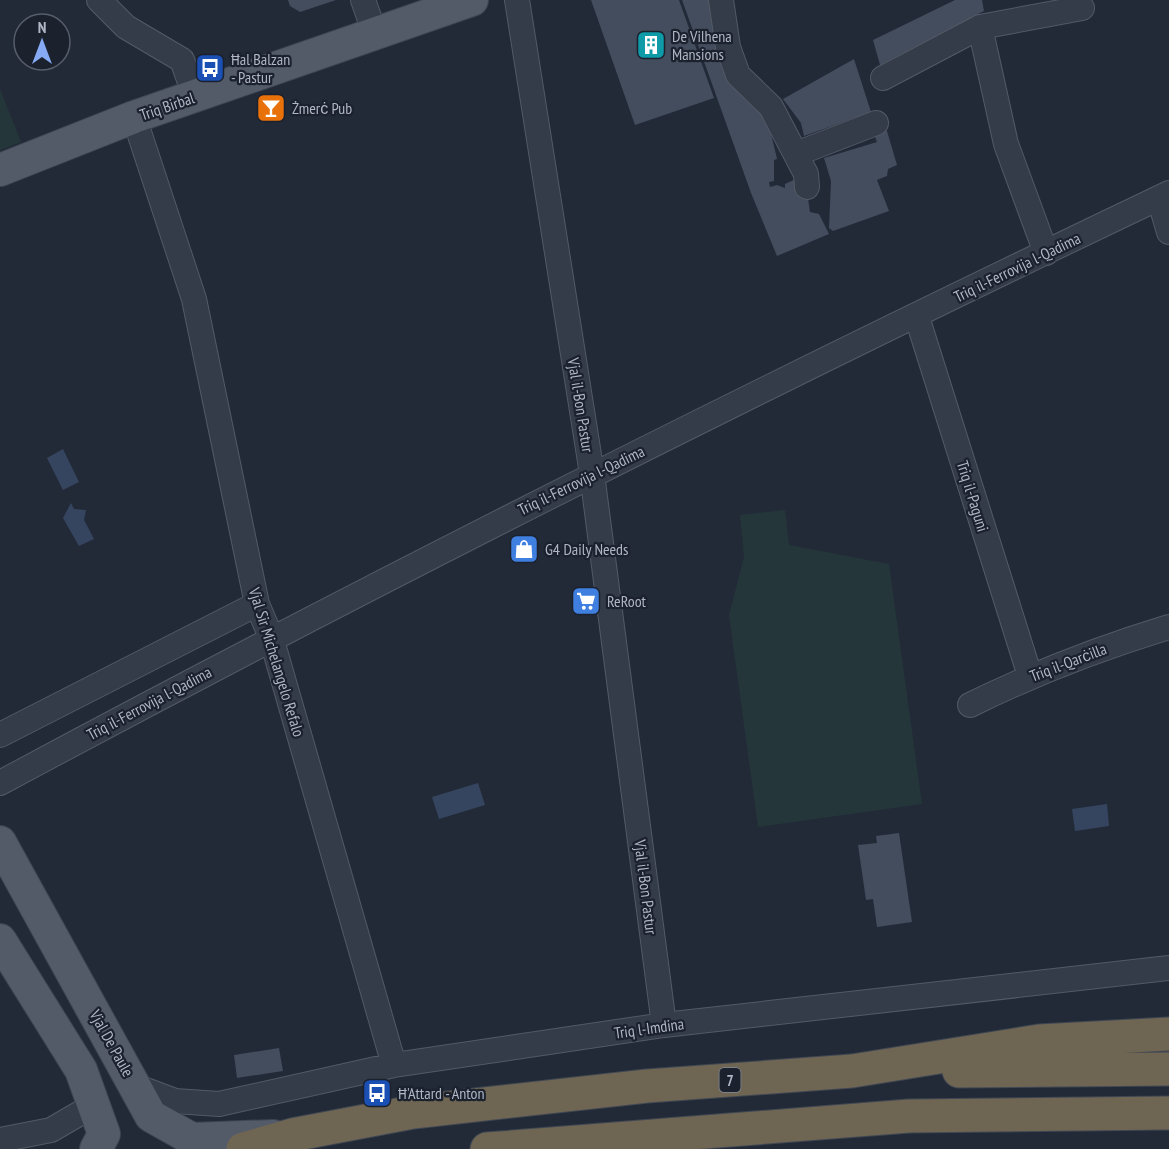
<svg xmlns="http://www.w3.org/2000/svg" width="1169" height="1149" font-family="'PT Sans Narrow',sans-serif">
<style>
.green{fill:#243639}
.water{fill:#36455f}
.building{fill:#434d5d}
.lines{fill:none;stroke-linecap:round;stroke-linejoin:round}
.minor-casing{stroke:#535a66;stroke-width:26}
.major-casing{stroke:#3f4552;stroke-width:34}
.highway-casing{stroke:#404753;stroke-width:35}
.minor{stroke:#353c49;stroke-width:24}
.major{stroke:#535b69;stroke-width:32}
.highway{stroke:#6e6553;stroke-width:33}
.labels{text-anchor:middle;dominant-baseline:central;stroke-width:4.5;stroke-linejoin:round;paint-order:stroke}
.shield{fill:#1b212d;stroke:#838a97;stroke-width:1.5}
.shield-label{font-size:15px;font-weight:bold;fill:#b0b7c5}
.poi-label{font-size:16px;fill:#b0b7c5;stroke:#1b212d;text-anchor:start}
.street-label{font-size:16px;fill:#b0b7c5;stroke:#1b212d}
</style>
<rect width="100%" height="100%" fill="#222a38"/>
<!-- green -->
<path class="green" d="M0,89L21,142L0,150Z
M785,510L789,545L889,564L922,804L758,827L729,615L744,557L740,515Z"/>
<!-- water -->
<path class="water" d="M63,449L79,482L63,490L47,458Z
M71,503L74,509L86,510L84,520L94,539L79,546L63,518Z
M478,783L485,805L439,819L432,797Z
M1107,804L1109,826L1075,831L1072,809Z"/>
<!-- building -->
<path class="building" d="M288,0H336L300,12L290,6Z
M591,0H679L714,98L635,125Z
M682,0H711L769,125L777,159L774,160V181L769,182L770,187L777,185L785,188V184L800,177L807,191L810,212L819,214L829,234L777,256L751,193Z
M955,0H982L984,11L880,65L873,40Z
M854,59L871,112L804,136L801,123L783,99Z
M887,131L897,165L888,169L887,176L877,180L889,211L833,231L829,228L831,181L824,158L877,142L874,134Z
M899,833L912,922L877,927L873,899L866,900L858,845L877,843L876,836Z
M279,1048L283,1071L237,1078L234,1055Z"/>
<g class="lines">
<!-- minor casing -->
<g class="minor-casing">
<path id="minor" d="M99,0L126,27L182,60L195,96
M363,0L375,34
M517,0L592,474L664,1025
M721,0L728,47L738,75L771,107L806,174L807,187
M980,27L1006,144L1046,253
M883,78L980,27L1082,8
M134,117L194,299L257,604L271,637L394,1065
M796,154L876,123
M1159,198L1169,232
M917,317L1030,676
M970,705C1035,673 1100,648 1169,627
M0,735L257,604
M0,783C385,576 775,381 1169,193
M135,1086L175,1101L219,1104L394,1065L664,1025L1169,968
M0,1140L51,1130L94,1105"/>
</g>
<!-- major casing -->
<g class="major-casing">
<path id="major" d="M0,170L134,117L472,0
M0,842L151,1116L192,1139L273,1136
M0,940L81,1070L104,1134L96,1149"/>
</g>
<!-- highway casing -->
<g class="highway-casing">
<path id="highway" d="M959,1071L1169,1069
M243,1149L292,1135L413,1112L647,1086L852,1071L1039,1041L1169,1034
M487,1149L909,1116L1169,1113"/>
</g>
<!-- minor -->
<use href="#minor" class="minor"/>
<!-- major -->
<use href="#major" class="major"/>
<!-- highway -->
<use href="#highway" class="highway"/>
</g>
<!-- icons -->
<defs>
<g id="building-square" transform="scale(1.5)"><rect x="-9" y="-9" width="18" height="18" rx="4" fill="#0f9aa8" stroke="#1b212d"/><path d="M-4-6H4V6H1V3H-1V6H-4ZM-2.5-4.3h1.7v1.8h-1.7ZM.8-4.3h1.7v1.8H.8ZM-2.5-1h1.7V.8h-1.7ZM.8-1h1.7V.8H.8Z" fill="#fff"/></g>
<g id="bus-square" transform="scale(1.5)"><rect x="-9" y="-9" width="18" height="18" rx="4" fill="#1a4fb4" stroke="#1b212d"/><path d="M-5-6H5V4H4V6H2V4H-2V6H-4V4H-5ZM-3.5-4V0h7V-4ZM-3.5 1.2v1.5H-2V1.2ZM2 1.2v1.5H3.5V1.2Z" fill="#fff"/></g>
<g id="bar-square" transform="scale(1.5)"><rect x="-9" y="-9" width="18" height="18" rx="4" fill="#e8710a" stroke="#1b212d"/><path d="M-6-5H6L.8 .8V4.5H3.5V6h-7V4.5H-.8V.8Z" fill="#fff"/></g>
<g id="shop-square" transform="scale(1.5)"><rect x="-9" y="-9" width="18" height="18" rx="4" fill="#3f7fe0" stroke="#1b212d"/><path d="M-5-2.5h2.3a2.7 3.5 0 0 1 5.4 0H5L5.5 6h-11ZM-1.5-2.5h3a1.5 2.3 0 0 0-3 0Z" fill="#fff"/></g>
<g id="supermarket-square" transform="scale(1.5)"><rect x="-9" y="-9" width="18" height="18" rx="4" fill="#3f7fe0" stroke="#1b212d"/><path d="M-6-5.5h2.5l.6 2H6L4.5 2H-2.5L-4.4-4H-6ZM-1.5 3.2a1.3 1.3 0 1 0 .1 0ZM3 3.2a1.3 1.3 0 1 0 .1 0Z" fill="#fff"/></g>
</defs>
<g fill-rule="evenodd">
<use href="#building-square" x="651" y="45"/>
<use href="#bus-square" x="210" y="68"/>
<use href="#bar-square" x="271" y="108"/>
<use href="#shop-square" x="524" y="549"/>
<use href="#supermarket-square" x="586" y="601"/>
<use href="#bus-square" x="377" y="1093"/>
</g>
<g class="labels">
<!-- shield labels -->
<rect class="shield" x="719.5" y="1068" width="21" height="24" rx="4.5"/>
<g class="shield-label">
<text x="730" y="1080">7</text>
</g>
<!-- poi labels -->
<g class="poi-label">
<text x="672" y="36">De Vilhena<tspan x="672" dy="18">Mansions</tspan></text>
<text x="231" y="59">Ħal Balzan<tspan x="231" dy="18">- Pastur</tspan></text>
<text x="292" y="108">Żmerċ Pub</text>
<text x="545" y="549">G4 Daily Needs</text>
<text x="607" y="601">ReRoot</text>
<text x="398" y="1093">Ħ'Attard - Anton</text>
</g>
<!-- street labels -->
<g class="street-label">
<text transform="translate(167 106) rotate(-19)">Triq Birbal</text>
<text transform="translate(1017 267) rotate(-26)">Triq il-Ferrovija l-Qadima</text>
<text transform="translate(581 405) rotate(81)">Vjal il-Bon Pastur</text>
<text transform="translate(581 480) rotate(-26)">Triq il-Ferrovija l-Qadima</text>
<text transform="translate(973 496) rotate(73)">Triq il-Paguni</text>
<text transform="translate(277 662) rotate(73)">Vjal Sir Michelangelo Refalo</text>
<text transform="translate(1068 662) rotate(-21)">Triq il-Qarċilla</text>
<text transform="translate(149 703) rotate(-28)">Triq il-Ferrovija l-Qadima</text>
<text transform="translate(646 887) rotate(83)">Vjal il-Bon Pastur</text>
<text transform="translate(649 1028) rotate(-8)">Triq l-Imdina</text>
<text transform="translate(112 1043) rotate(61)">Vjal De Paule</text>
</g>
</g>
<!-- north arrow -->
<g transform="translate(42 42)"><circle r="28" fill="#1b212d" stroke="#575d6a" stroke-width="1.5"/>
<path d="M0-4.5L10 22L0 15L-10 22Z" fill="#86abf4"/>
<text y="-9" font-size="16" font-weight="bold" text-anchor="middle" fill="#b0b7c5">N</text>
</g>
</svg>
